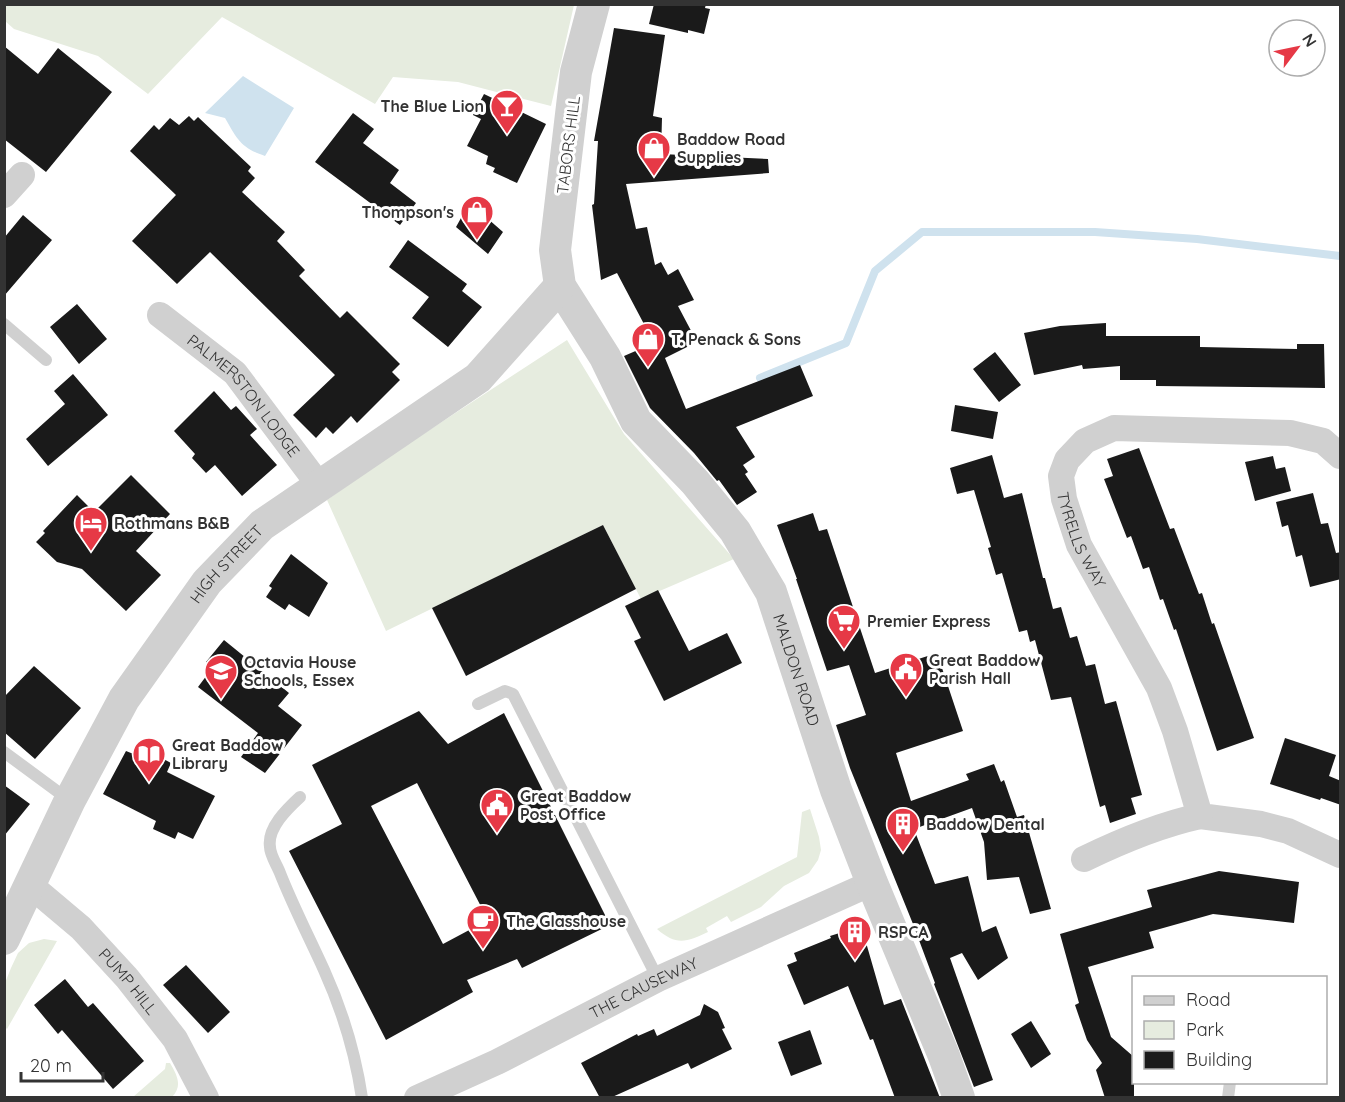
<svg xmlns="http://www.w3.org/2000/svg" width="1345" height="1102" font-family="Quicksand,sans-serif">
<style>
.green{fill:#e6ecdf}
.water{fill:#cfe2ee}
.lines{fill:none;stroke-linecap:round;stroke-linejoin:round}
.stream{stroke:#cfe2ee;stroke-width:8}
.building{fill:#1a1a1a;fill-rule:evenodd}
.service{stroke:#d0d0d0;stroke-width:12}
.minor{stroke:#d0d0d0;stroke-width:26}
.tertiary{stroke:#d0d0d0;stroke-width:32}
.labels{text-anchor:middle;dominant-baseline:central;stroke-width:6;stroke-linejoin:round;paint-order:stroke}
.poi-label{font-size:16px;font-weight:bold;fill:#333;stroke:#fff;text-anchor:start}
.street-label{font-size:16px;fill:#333;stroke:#fff}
</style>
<rect width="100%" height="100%" fill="#fff"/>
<!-- green -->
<path class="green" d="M5,4H574V5L551,106L458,82L393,77L375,104L222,17L148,94L98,56L14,29L5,21Z
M567,340L624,434L734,559L641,599L603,525L386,631L327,500L376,465Z
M810,809L819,837L821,850L818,860L809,873L784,886L761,907L731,922L727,916L706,928L708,932C687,942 676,946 657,929L797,857L802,812Z
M44,939L57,941L7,1029L5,1027V983L11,968L18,953L29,943Z
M166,1063H170C177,1075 183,1086 172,1097H133L165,1069Z"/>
<!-- water -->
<path class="water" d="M243,76L294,108L265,156C241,148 237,139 225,118L205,113Z"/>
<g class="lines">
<!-- stream -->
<path class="stream" d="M760,378L846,343L875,271L922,232H1095L1197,239L1340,256"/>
</g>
<!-- building -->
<path class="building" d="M654,4H706L705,8L710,9L704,34L688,30V33L649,24Z
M614,28L665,35L653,116L662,118L661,154L768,159L769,173L626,184L636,229L647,227L655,265L661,262L668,275L678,269L694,300L678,306L697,342L665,358L686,409L800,365L813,396L736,427L755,457L743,465L748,472L745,474L757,492L737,505L719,480L717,481L694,453L650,408L624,356L654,343L617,273L601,280L592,205L594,204L598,141H594Z
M4,46L38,74L58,48L112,92L46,172L4,139Z
M484,94L546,124L517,183L493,172L495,168L486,164L488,156L467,146L481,119L473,115Z
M353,113L374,129L363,143L399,170L390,183L416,203L400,225L315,162Z
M189,116L194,121L198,117L251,167L248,171L255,178L242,192L285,232L277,241L305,270L299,276L340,318L347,311L400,364L392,372L400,380L357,423L351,416L333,434L326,427L316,438L293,415L335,375L210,252L177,284L132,241L176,195L130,151L154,125L159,130L170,118L179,125Z
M466,209L487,218L503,232L488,254L456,227Z
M23,215L52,240L4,296V238Z
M408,240L467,284L462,291L482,307L448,347L412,318L429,297L389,267Z
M77,304L107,339L79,364L50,327Z
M1106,323V336H1200V347L1297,349V344H1324L1325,388L1156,386V380H1120V366L1083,369L1082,365L1034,375L1024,333L1060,326Z
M995,352L1021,385L999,402L973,369Z
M73,374L108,415L48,466L26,439L65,404L54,391Z
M214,391L231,410L236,406L257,429L250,435L277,465L242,496L215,465L206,473L192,458L195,454L174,431Z
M955,405L998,412L993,439L951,431Z
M1139,448L1170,529L1174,528L1199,594L1202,593L1212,624L1214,623L1254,738L1217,751L1176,629L1174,630L1163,599L1160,600L1149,567L1143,569L1131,536L1127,538L1104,479L1113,476L1107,459Z
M992,455L1004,498L1022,493L1043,578H1045L1053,609L1061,607L1070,638L1077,636L1086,666L1095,664L1105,704L1116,701L1142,795L1131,798L1136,814L1110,823L1105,805L1100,807L1071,697L1051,700L1035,640L1030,642L1027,630L1019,632L1002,573L996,575L988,548L991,547L974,490L957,494L950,468Z
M1273,456L1276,469L1285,467L1291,491L1255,501L1245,462Z
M131,475L170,514L136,551L161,575L126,611L82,569L57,562L36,542L45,533L43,531L77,495L94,512Z
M1313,493L1321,524L1328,523L1336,553L1341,552V579L1310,587L1302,555L1296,557L1288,525L1282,527L1276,502Z
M813,513L819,531L827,529L875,673L937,653L963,731L896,753L911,801L969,780L966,774L994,764L1001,782L1004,780L1017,817L1024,815L1051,909L1030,914L1019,877L987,880L984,842L972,808L914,829L935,884L968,876L982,932L996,926L1008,958L978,980L962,953L950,958L993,1080L974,1087L934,984L935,983L913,924L850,768L836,725L866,715L849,665L827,671L796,579H797L777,525Z
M603,525L636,589L466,676L432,608Z
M291,554L328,583L309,617L289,604L285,610L266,597L272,588L269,586Z
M658,590L689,651L727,633L742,663L664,701L634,641L641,638L625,606Z
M224,640L289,693L278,706L302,725L265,773L241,757L258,733L198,687L213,667L206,662Z
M34,666L81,708L35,759L4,732V697Z
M419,711L448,744L504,713L610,925L522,968L517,959L467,980L473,992L386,1040L289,851L342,824L312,765ZM417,783L488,920L443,944L371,806Z
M1285,738L1336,755L1329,776L1341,781V805L1321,798L1320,800L1270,784Z
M141,747L171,763L167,772L215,796L193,839L178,832L175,839L153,829L156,821L103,794L126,751L136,755Z
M4,785L30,804L4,836Z
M1219,871L1299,882L1294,923L1213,914L1149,932L1154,948L1088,967L1111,1037L1134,1057V1098H1105L1096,1070L1102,1063L1087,1040L1075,1005L1079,1003L1060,934L1152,907L1147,890Z
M849,930L865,939L884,1005L901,999L940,1098H895L873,1039L870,1040L848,986L804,1005L787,965L797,961L794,953L831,938L830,936Z
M186,965L230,1012L208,1033L163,985Z
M65,979L88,1007L93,1003L144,1061L113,1089L62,1030L58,1034L34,1005Z
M704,1004L718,1012L725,1028L722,1029L732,1049L691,1069L688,1063L610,1098H600L581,1063L637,1034L638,1036L654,1029L657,1036L700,1015Z
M1031,1021L1051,1054L1031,1068L1011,1034Z
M810,1030L822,1064L791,1076L778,1042Z"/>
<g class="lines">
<!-- service -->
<path class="service" d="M4,324L46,360
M478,704L505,691L513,694L658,979
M4,752L69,800
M300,797C287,809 267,828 270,847C270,855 277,865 280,873C293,906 309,937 324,970C343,1012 355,1051 362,1098
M1228,1098L1230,1082"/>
<!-- minor -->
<g class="minor">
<path d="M4,195L22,175"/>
<path id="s1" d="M160,315L235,373L319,485"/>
<path id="s2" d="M1340,456L1323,441L1290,433L1114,428L1085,441L1067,460L1061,476L1064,499L1079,545L1159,688L1175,731L1200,816L1261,824L1288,831L1340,855"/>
<path d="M1084,859C1121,841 1159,825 1200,816"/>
<path id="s3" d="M30,885L81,928L127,978L175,1039L206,1098"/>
<path id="s4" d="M417,1098L497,1062L658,979L872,883"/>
</g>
<!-- tertiary -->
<g class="tertiary">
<path id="s5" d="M594,4L576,72L555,250L560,286L605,357L636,421L695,482L735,531L771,592L836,790L872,883L944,1056L959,1098"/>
<path id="s6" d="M4,939L70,800L124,699L207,582L262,525L478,378L560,286"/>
</g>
</g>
<!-- icons -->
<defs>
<g id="bar-pin" transform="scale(1.725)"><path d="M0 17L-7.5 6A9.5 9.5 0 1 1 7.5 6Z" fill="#e63946" stroke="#fff"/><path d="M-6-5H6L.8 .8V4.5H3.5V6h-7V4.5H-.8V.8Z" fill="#fff"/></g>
<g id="shop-pin" transform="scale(1.725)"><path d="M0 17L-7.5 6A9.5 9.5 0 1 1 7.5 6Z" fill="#e63946" stroke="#fff"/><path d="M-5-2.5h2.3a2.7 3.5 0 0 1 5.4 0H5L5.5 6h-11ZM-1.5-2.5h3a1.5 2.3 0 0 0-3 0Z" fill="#fff"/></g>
<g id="hotel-pin" transform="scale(1.725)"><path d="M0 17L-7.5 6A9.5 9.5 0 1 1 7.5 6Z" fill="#e63946" stroke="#fff"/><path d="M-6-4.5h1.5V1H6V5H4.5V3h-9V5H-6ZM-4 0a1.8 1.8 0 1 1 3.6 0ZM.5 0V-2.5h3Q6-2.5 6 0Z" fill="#fff"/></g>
<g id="supermarket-pin" transform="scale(1.725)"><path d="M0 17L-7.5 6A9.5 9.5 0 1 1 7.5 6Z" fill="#e63946" stroke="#fff"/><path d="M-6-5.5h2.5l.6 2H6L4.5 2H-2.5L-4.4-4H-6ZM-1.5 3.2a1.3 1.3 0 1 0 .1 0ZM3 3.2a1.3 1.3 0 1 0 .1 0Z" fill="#fff"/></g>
<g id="civic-pin" transform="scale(1.725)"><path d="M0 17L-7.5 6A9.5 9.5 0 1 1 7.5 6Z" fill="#e63946" stroke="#fff"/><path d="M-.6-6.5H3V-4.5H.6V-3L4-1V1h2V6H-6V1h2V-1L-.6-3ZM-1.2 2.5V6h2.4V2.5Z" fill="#fff"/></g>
<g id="school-pin" transform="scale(1.725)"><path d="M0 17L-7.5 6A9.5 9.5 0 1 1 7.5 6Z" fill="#e63946" stroke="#fff"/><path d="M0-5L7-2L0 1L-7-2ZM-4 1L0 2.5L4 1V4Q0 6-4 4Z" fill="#fff"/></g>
<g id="library-pin" transform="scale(1.725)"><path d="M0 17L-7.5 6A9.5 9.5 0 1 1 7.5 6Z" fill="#e63946" stroke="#fff"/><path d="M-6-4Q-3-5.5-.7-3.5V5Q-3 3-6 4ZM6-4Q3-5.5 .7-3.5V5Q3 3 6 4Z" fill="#fff"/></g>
<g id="building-pin" transform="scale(1.725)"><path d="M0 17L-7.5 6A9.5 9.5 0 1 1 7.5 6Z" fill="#e63946" stroke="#fff"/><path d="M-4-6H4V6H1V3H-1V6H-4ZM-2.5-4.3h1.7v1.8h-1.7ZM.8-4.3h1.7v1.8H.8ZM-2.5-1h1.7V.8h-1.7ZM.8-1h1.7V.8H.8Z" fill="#fff"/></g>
<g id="cafe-pin" transform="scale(1.725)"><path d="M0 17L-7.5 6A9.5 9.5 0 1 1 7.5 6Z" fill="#e63946" stroke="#fff"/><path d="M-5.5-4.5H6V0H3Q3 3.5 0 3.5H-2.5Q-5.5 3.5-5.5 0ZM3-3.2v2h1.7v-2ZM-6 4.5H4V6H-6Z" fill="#fff"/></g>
</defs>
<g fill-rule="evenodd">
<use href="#bar-pin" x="507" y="106"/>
<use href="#shop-pin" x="654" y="148"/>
<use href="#shop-pin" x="477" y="212"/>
<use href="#shop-pin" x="648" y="339"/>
<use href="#hotel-pin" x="91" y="523"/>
<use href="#supermarket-pin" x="844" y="621"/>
<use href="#civic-pin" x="906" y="669"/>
<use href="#school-pin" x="221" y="671"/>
<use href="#library-pin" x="149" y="754"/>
<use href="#civic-pin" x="497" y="805"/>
<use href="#building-pin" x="903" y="824"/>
<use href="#cafe-pin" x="483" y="921"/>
<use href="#building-pin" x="855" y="932"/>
</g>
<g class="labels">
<!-- poi labels -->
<g class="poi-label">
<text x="484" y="106" text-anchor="end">The Blue Lion</text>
<text x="677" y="139">Baddow Road<tspan x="677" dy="18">Supplies</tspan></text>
<text x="454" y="212" text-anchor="end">Thompson's</text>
<text x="671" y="339">T. Penack &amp; Sons</text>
<text x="114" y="523">Rothmans B&amp;B</text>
<text x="867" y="621">Premier Express</text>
<text x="929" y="660">Great Baddow<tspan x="929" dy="18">Parish Hall</tspan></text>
<text x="244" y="662">Octavia House<tspan x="244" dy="18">Schools, Essex</tspan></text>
<text x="172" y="745">Great Baddow<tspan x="172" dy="18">Library</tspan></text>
<text x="520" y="796">Great Baddow<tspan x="520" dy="18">Post Office</tspan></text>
<text x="926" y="824">Baddow Dental</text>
<text x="506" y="921">The Glasshouse</text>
<text x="878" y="932">RSPCA</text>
</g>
<!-- street labels -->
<g class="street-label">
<text transform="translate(568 145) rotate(-83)">TABORS HILL</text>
<text stroke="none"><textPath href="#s1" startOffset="117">PALMERSTON LODGE</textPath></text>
<text stroke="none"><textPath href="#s2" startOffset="375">TYRELLS WAY</textPath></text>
<text stroke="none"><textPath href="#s6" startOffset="438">HIGH STREET</textPath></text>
<text stroke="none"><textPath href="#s5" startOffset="742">MALDON ROAD</textPath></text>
<text stroke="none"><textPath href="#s3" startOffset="138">PUMP HILL</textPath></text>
<text stroke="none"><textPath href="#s4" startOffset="252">THE CAUSEWAY</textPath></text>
</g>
</g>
<!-- border -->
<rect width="1345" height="1102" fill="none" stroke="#333333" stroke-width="12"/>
<!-- legend -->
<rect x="1132" y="976" width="195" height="108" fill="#ffffff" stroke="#adadad" stroke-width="1.5"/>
<rect x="1144" y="996" width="30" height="9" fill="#d0d0d0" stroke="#adadad" stroke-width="1.5"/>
<text x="1186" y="1006" font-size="18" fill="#333333">Road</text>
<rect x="1144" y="1021" width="30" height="18" fill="#e6ecdf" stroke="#adadad" stroke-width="1.5"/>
<text x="1186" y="1036" font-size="18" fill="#333333">Park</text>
<rect x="1144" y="1051" width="30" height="18" fill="#1a1a1a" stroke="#adadad" stroke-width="1.5"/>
<text x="1186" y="1066" font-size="18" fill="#333333">Building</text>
<!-- north arrow -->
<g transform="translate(1297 48) rotate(58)"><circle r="28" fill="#ffffff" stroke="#adadad" stroke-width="1.5"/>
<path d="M0-4.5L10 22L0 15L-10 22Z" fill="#e63946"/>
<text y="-9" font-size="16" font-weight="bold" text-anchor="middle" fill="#333333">N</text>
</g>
<!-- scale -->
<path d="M21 1072v9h82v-9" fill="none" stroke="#333333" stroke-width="3"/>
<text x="30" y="1072" font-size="18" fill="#333333" stroke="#ffffff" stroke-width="4.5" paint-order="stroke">20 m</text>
</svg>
